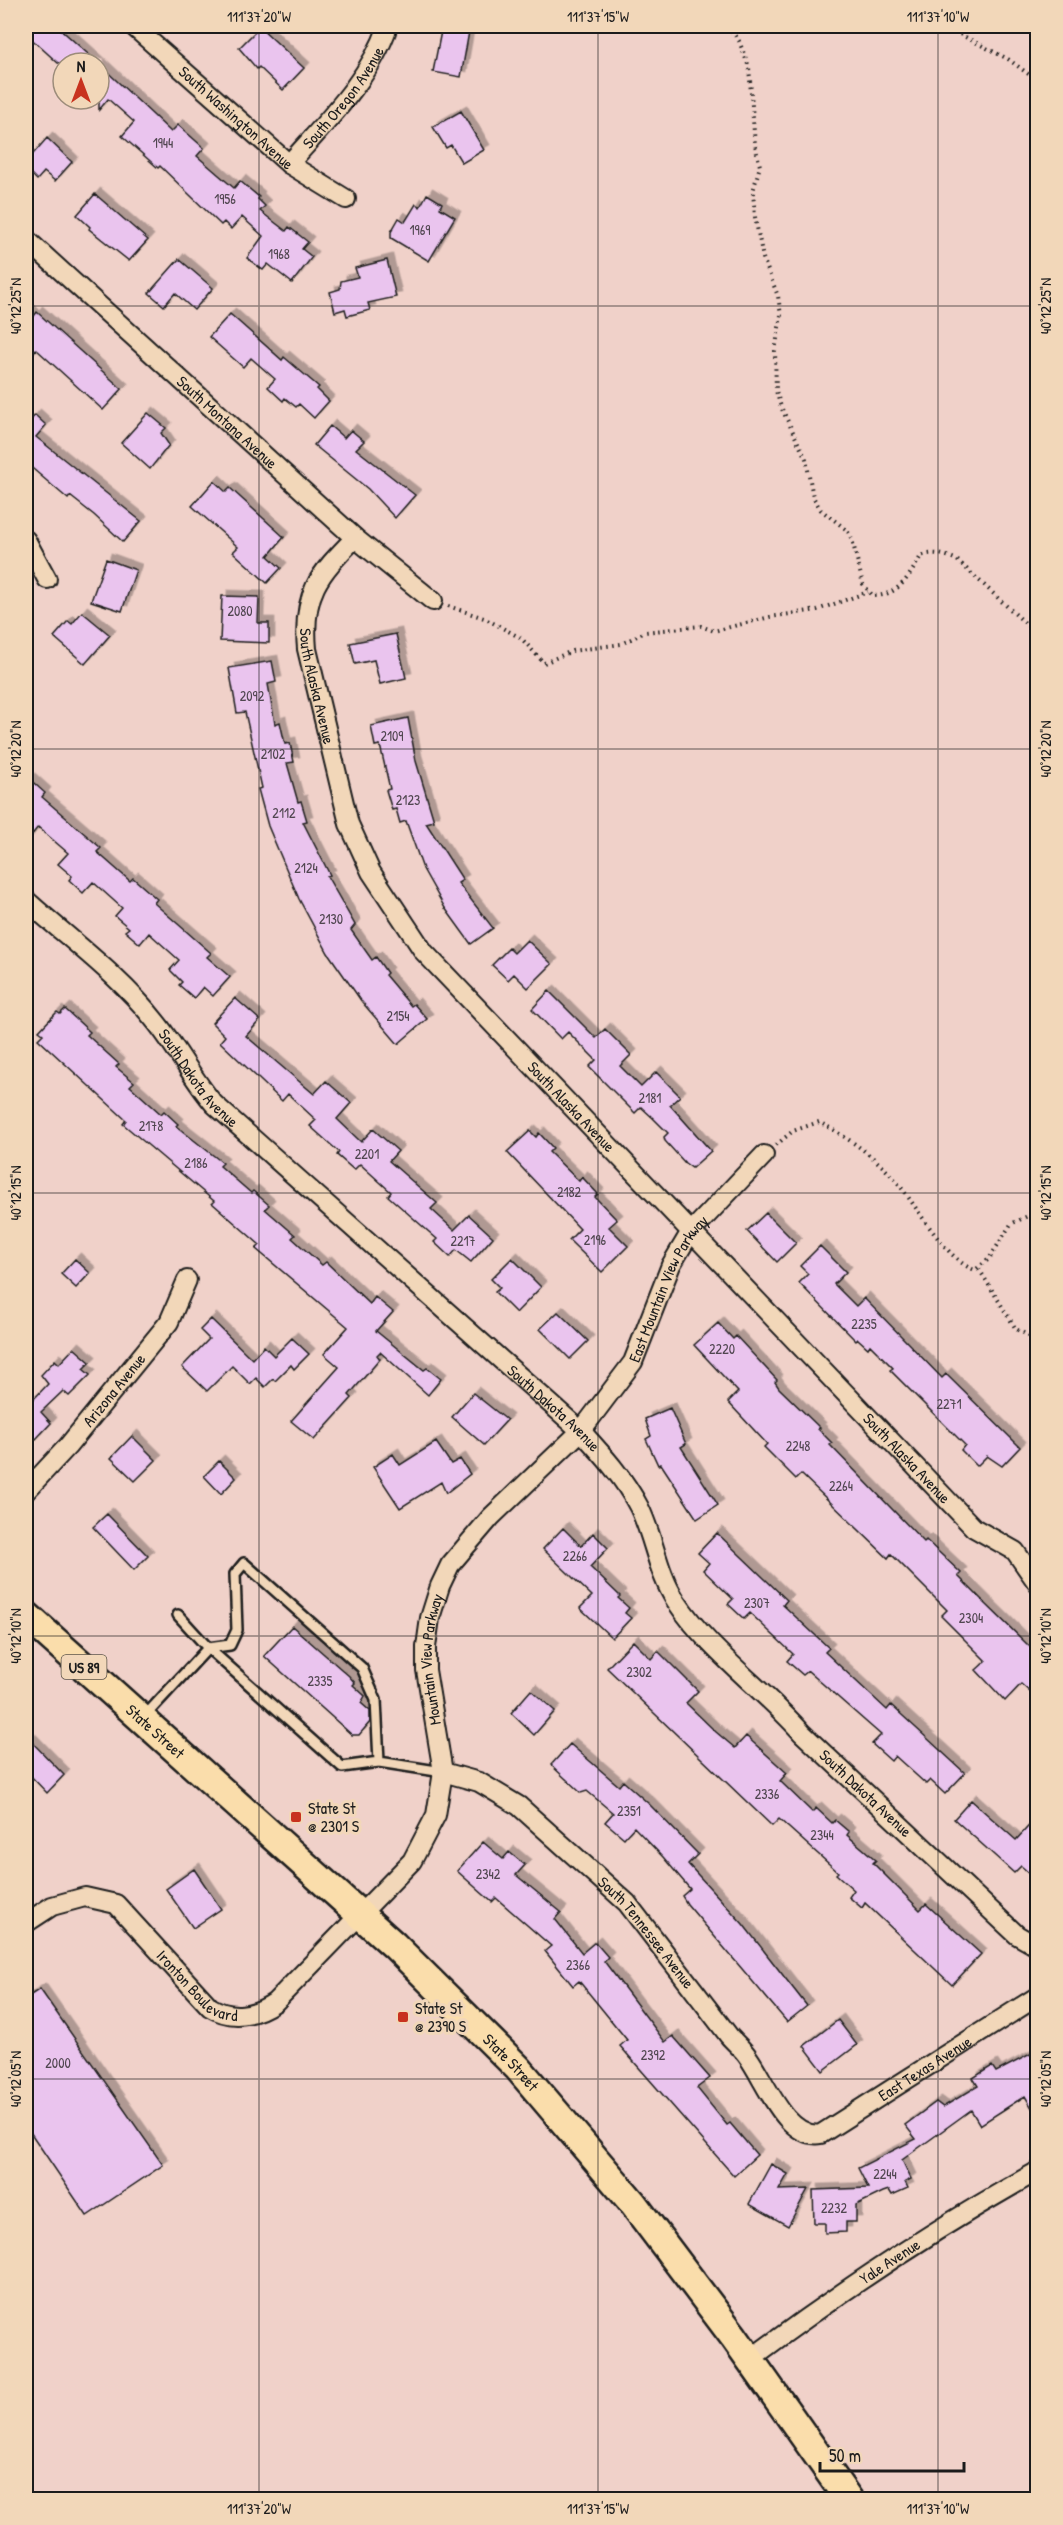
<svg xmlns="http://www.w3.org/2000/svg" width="1063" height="2525" font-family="'Patrick Hand',sans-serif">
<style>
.building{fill:#eac4ee;stroke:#1c1c1c;stroke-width:1.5;filter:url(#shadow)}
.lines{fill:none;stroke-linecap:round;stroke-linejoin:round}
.service-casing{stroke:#1c1c1c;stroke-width:14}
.minor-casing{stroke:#1c1c1c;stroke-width:22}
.primary-casing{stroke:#1c1c1c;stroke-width:32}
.path{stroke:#1c1c1c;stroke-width:4;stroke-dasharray:1.5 4.5;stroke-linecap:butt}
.service{stroke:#f2d7b9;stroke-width:9}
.minor{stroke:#f2d7b9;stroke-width:18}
.primary{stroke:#faddab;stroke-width:27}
.ticks{fill:none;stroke:#1c1c1c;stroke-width:1.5;stroke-opacity:0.45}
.poi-dot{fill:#c8321e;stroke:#f2d7b9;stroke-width:2}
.labels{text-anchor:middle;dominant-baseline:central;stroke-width:6;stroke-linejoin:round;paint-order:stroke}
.number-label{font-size:14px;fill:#504650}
.shield{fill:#f2d7b9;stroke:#5c544b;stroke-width:1.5}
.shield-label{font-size:15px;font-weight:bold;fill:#1c1c1c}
.street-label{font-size:16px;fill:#1c1c1c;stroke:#f2d7b9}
.poi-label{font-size:16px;fill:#1c1c1c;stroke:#f2d7b9;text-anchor:start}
.neatline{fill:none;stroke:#1c1c1c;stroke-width:2}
.ticks-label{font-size:15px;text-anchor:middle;fill:#1c1c1c}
</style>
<defs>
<filter id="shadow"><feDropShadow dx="5.5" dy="-5.5" stdDeviation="0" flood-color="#0004"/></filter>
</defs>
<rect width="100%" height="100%" fill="#f0d1c9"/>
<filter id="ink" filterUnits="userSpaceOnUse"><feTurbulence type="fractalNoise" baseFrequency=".0167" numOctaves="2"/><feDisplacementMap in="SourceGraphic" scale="12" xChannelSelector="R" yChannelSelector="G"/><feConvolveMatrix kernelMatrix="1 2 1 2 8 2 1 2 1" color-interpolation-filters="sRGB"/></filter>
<g filter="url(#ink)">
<!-- building -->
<path class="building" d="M26,26H57L98,63H58L26,34Z
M442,26H470L461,77L433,72Z
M260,27L304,68L283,90L259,67L257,69L239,48Z
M99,64L171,132L178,125L204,148L197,156L234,188L240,181L259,197L258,199L265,206L260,211L286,231L289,227L308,242L302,249L312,257L292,283L268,264L263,270L247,258L263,236L242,217L231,229L224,222L221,225L160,166L158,168L122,136L134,122L108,99L99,110Z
M461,111L484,150L462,163L451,145L446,148L433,127Z
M47,138L72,162L55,181L44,172L37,180L26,169V162Z
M95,194L148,240L129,261L89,229L90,227L77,215Z
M427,194L442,203L440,208L455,217L429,261L391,238V232L399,218L405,222L416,204L420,207Z
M179,259L213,288L194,310L175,293L164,306L149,293Z
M387,260L396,297L368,303L370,310L347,316L345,309L335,312L330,292L340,289L341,281L358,277L355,268Z
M26,308L34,316L37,312L122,389L103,410L36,349L26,361Z
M230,314L282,360L284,357L319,387L317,389L329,401L314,418L299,404L296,407L285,398L283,401L268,387L275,379L251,358L243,367L209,337Z
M148,413L166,428L161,433L169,445L150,469L121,443Z
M35,415L46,425L36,437L141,521L123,542L94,515L70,496L68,499L26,463V426Z
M330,426L344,438L351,430L364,441L356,449L415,495L395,518L368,489L314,445Z
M214,481L226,492L230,488L284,537L268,556L281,568L267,583L233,552L238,547L192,506Z
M106,559L136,570L122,611L91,601Z
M222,596L259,597L258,623H269V643L220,641Z
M82,612L110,635L85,664L54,637L68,621L72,624Z
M396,634L406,678L380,684L374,660L355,664L350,643Z
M272,661L276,682L268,684L275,724L280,722L285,744L290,743L294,762L287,763L298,802L301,801L307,821L303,822L330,875L327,876L355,925L351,930L372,960L376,957L387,973L385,975L411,1006L414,1004L427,1019L398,1044L362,1002L328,953L299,899L268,826L258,789L262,788L245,712L237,713L229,668Z
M408,718L416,761L434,821L426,823L463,880L458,883L493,928L471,944L445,908L423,869L406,821L400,823L396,809L392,810L386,790L390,789L380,745L375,746L371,726Z
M26,776L45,793L42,797L101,848L97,852L130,881L133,878L157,899L154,903L211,953L207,957L230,977L213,996L203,987L194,998L179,985L182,982L170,970L179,960L149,933L140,944L125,931L129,928L115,916L122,908L93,882L83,893L69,880L72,876L58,864L68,853L38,827L26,842Z
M527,940L552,964L528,988L514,974L508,980L492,965L509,948L514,953Z
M549,991L596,1038L605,1029L631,1055L620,1066L641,1087L656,1072L680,1096L670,1105L711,1151L692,1168L685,1163L665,1141L664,1137L668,1133L653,1118L641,1107L635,1113L589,1067L596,1060L568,1032L561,1039L532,1009Z
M235,998L260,1020L246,1036L314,1094L326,1081L351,1103L337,1119L361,1142L373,1129L398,1151L389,1161L437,1203L431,1209L454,1230L469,1215L493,1237L471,1262L456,1250L450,1257L434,1242L437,1239L388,1196L391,1192L360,1164L354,1170L337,1155L339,1152L310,1126L316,1120L288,1094L282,1101L220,1042L225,1036L212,1023Z
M65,1009L90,1032L87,1035L119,1064L116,1067L134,1082L130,1086L161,1114L164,1111L178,1124L176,1126L223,1163L220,1166L251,1193L253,1191L269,1205L265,1209L295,1235L292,1238L322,1265L326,1262L370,1304L375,1297L393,1312L376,1331L424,1370L427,1368L441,1379L428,1395L380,1352L377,1355L380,1359L349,1395L352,1398L314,1440L291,1421L339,1367L324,1354L348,1327L256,1249L260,1245L212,1203L214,1201L123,1124L126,1120L38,1039L43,1034L39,1031L57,1012L60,1014Z
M530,1131L536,1137L539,1133L553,1148L549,1152L579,1181L582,1177L598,1194L595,1197L617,1220L609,1227L628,1246L602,1272L569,1240L580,1229L507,1152Z
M766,1213L796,1243L777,1262L747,1231Z
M820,1246L846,1272L834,1284L856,1306L864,1298L942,1378L946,1374L1020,1447L1002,1466L987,1456L977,1466L961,1450L965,1445L890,1370L893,1368L870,1345L868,1348L858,1339L856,1341L799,1283L808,1274L800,1266Z
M512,1258L541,1287L516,1313L495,1292L500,1288L491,1279Z
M75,1259L90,1273L76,1288L61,1274Z
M558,1312L588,1341L570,1359L540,1329Z
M211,1319L252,1359L264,1346L274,1356L292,1338L309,1354L294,1369L291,1365L275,1381L273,1379L265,1387L256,1378L250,1384L232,1366L207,1391L182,1367L209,1339L200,1330Z
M718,1323L733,1339L736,1336L777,1380L775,1382L779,1388L820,1428L818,1429L832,1443L830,1445L924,1542L926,1540L961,1573L958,1576L985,1603L1030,1647L1038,1639V1699L1021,1684L1005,1701L976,1670L986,1661L941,1616L947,1610L891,1554L888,1558L801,1474L796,1479L764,1447L767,1444L728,1402L738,1392L694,1345Z
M74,1348L90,1362L83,1369L90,1375L69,1396L63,1391L41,1412L51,1423L36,1439L33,1437L26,1445V1397L31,1402L48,1384L41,1375L55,1360L59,1364Z
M473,1393L507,1420L484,1445L452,1417Z
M670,1408L686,1444L681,1447L718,1505L697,1519L661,1464L658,1465L646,1439L651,1436L645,1419Z
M132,1436L156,1460L135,1481L111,1458Z
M436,1442L451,1464L460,1459L470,1474L446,1493L441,1482L400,1508L373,1467L393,1454L400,1465Z
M219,1461L236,1478L221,1494L204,1476Z
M107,1514L148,1556L134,1570L93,1527Z
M563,1528L581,1546L593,1533L608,1548L590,1567L620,1596L618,1598L629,1608L625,1613L631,1618L612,1638L580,1608L592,1596L543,1549Z
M717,1533L787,1600L783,1605L829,1648L825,1652L887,1710L891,1705L965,1773L945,1794L930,1780L926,1784L895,1756L891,1761L872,1744L881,1735L808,1671L803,1675L787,1661L793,1654L750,1613L744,1619L728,1604L733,1599L703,1570L709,1563L698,1553Z
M292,1626L349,1676L355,1683L353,1685L365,1696L361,1703L370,1711V1722L359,1735H352L264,1656Z
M633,1641L651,1659L658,1651L698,1691L686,1703L716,1732L735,1748L746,1736L787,1773L780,1781L812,1812L816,1808L832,1823L835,1820L849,1832L847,1835L876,1860L873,1863L920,1910L926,1904L981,1954L952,1985L865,1903L862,1908L849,1897L854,1890L836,1874L838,1872L779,1819L772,1826L607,1668Z
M531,1690L555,1711L534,1735L511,1713Z
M26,1736L64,1775L47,1793L26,1771Z
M570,1744L619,1786L623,1781L649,1804L698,1854L688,1864L743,1924L807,2006L787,2022L687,1904L682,1896L690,1889L663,1857L634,1827L624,1838L605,1822L613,1813L587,1791L581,1793L551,1765Z
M971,1800L1016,1840L1038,1816V1881L1021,1866L1014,1873L954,1819Z
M483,1842L503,1859L509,1852L525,1865L516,1875L561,1912L555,1919L582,1953L595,1942L608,1957L604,1961L665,2042L673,2036L710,2078L697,2088L727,2125L730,2123L757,2155L734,2176L620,2046L627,2040L579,1981L573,1986L545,1951L551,1946L496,1898L492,1902L457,1871Z
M194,1869L221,1909L193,1928L166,1889Z
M40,1989L163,2165L87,2216L26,2126V1998Z
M838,2020L857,2045L823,2071L804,2046Z
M1038,2050V2118L1025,2096L980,2125L971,2110L902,2160L911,2179L905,2182L908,2188L892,2195L889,2190L883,2192L856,2205V2222H846V2232L825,2233V2223H814L813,2190L868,2188L858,2168L916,2139L905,2125L936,2102L943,2107L978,2086L973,2078L992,2066L996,2072Z
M771,2164L788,2174L779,2190L808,2189L788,2226L749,2204Z"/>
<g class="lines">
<!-- service casing -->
<g class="service-casing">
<path id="service" d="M178,1615L208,1648L342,1767L379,1762L443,1772
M144,1717L208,1648L230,1645L237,1630L235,1574L244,1563L362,1668L376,1700L379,1762"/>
</g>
<!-- minor casing -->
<g class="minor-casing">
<g id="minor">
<path id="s1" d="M133,26L289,164L346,199"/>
<path id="s2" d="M289,164C326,122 370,79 388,26"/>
<path id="s3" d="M26,239L355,538L433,601"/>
<path id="s4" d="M355,538C318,575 302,594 307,649L349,824L371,872L424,952L974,1528L1015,1551L1038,1584"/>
<path d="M26,540L47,579"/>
<path id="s5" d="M26,900C69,939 120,976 156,1022C177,1048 192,1078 214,1104L581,1431C603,1455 624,1478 639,1507C654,1537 657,1572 676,1601C709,1651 762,1688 802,1733L1017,1935L1038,1947"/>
<path id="s6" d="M26,1491L68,1446L169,1322L187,1280"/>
<path id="s7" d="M443,1772L479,1782L519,1806L627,1903L729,2036C735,2043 743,2049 748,2057C765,2080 786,2140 821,2134L1038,1996"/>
<path id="s8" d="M26,1923L52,1906L85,1897L116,1904L210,2007C231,2020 255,2016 275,2002L412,1861L436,1815L443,1772L426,1670V1647L430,1618L440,1586L450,1565L491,1517L581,1431L633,1362L671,1265L690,1233L764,1155"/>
<path id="s9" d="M749,2360C841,2291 937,2227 1038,2171"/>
</g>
</g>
<!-- primary casing -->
<g class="primary-casing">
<g id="primary">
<path id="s10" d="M26,1615L394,1945L518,2068L632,2202L734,2337L849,2500"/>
</g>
</g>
<!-- path -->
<path class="path" d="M728,26L739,41L749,67L755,145L760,166L753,191L755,217L763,258L778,296L781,315L775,351L776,391L781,407L806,459L813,497L821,510L847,530L852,539L863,584L873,596C899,596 910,575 921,556C934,551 946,555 957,560L1038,635
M944,26L1008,59L1038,81
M448,606L484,618L521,638L544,663L572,651L621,644L645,632L701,626L714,631L770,617L817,610L868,592
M776,1145L793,1131L819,1122C845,1136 869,1152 890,1174C913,1198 944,1260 975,1270L989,1259L1011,1224L1038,1211
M979,1269L1016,1329L1038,1341"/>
<!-- service -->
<use href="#service" class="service"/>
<!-- minor -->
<use href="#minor" class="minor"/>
<!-- primary -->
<use href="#primary" class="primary"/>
</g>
</g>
<!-- ticks -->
<path class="ticks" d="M259,26V2500M598,26V2500M938,26V2500M26,306H1038M26,749H1038M26,1193H1038M26,1636H1038M26,2079H1038"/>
<!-- markers -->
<g class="poi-dot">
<rect x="290" y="1811" width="12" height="12" rx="3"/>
<rect x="397" y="2011" width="12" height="12" rx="3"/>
</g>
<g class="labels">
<!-- number labels -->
<g class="number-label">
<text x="163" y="142">1944</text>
<text x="225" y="198">1956</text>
<text x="420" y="229">1969</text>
<text x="279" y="253">1968</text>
<text x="240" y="610">2080</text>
<text x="252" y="695">2092</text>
<text x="392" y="735">2109</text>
<text x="273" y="753">2102</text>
<text x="408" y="799">2123</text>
<text x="284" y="812">2112</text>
<text x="306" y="867">2124</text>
<text x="331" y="918">2130</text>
<text x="398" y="1015">2154</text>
<text x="650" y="1097">2181</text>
<text x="151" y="1125">2178</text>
<text x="367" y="1153">2201</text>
<text x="196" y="1162">2186</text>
<text x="569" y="1191">2182</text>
<text x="595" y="1239">2196</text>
<text x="463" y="1240">2217</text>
<text x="864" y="1323">2235</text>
<text x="722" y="1348">2220</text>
<text x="949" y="1403">2271</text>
<text x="798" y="1445">2248</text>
<text x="841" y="1485">2264</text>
<text x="575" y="1555">2266</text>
<text x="757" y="1602">2307</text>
<text x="971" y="1617">2304</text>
<text x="639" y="1671">2302</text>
<text x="320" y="1680">2335</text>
<text x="767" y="1793">2336</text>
<text x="629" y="1810">2351</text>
<text x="822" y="1834">2344</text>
<text x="488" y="1873">2342</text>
<text x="578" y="1964">2366</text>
<text x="653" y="2054">2392</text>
<text x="58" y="2062">2000</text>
<text x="885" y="2173">2244</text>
<text x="834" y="2207">2232</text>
</g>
<!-- shield labels -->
<rect class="shield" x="61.5" y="1655" width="45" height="24" rx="4.5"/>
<g class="shield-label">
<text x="84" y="1667">US 89</text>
</g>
<!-- street labels -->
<g class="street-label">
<text stroke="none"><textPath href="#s2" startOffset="86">South Oregon Avenue</textPath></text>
<text stroke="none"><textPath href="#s1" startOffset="138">South Washington Avenue</textPath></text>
<text stroke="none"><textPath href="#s3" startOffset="272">South Montana Avenue</textPath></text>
<text stroke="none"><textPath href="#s4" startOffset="165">South Alaska Avenue</textPath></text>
<text stroke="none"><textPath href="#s5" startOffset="249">South Dakota Avenue</textPath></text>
<text stroke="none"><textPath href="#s4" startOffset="669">South Alaska Avenue</textPath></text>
<text stroke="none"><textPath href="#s8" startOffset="1166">East Mountain View Parkway</textPath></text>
<text stroke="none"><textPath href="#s6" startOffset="134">Arizona Avenue</textPath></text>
<text stroke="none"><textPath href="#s5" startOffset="735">South Dakota Avenue</textPath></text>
<text stroke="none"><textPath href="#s4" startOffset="1155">South Alaska Avenue</textPath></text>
<text stroke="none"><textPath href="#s8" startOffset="712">Mountain View Parkway</textPath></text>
<text stroke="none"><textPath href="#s10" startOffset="174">State Street</textPath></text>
<text stroke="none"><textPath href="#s5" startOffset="1238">South Dakota Avenue</textPath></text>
<text stroke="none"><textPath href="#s7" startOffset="264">South Tennessee Avenue</textPath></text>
<text stroke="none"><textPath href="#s8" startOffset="214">Ironton Boulevard</textPath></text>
<text stroke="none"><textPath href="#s10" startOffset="660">State Street</textPath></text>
<text stroke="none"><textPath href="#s7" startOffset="660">East Texas Avenue</textPath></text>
<text stroke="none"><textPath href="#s9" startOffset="172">Yale Avenue</textPath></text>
</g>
<!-- poi labels -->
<g class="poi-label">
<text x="308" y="1808">State St<tspan x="308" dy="18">@ 2301 S</tspan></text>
<text x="415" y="2008">State St<tspan x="415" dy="18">@ 2390 S</tspan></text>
</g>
</g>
<!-- margin -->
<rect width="1063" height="2525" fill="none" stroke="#f2d7b9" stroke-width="66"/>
<!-- north arrow -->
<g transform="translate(81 81)"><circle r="28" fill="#f2d7b9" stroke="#9c8c7a" stroke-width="1.5"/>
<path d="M0-4.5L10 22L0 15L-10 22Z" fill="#c8321e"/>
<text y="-9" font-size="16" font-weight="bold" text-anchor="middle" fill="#1c1c1c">N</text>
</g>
<!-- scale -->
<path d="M820 2462v9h144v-9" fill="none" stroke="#1c1c1c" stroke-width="3"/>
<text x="829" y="2462" font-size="18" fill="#1c1c1c" stroke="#f2d7b9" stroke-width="4.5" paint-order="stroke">50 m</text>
<rect x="33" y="33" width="997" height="2459" class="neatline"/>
<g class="ticks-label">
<text x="259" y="22">111°37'20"W</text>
<text x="598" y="22">111°37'15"W</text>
<text x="938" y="22">111°37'10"W</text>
<text transform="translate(16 306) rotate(-90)" y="5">40°12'25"N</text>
<text transform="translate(1046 306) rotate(-90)" y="5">40°12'25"N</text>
<text transform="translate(16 749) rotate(-90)" y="5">40°12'20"N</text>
<text transform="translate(1046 749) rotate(-90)" y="5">40°12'20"N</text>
<text transform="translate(16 1193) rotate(-90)" y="5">40°12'15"N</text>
<text transform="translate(1046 1193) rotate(-90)" y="5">40°12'15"N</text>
<text transform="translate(16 1636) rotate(-90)" y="5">40°12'10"N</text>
<text transform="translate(1046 1636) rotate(-90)" y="5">40°12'10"N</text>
<text transform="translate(16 2079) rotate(-90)" y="5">40°12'05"N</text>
<text transform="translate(1046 2079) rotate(-90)" y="5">40°12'05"N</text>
<text x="259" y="2514">111°37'20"W</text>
<text x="598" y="2514">111°37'15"W</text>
<text x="938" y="2514">111°37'10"W</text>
</g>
</svg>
